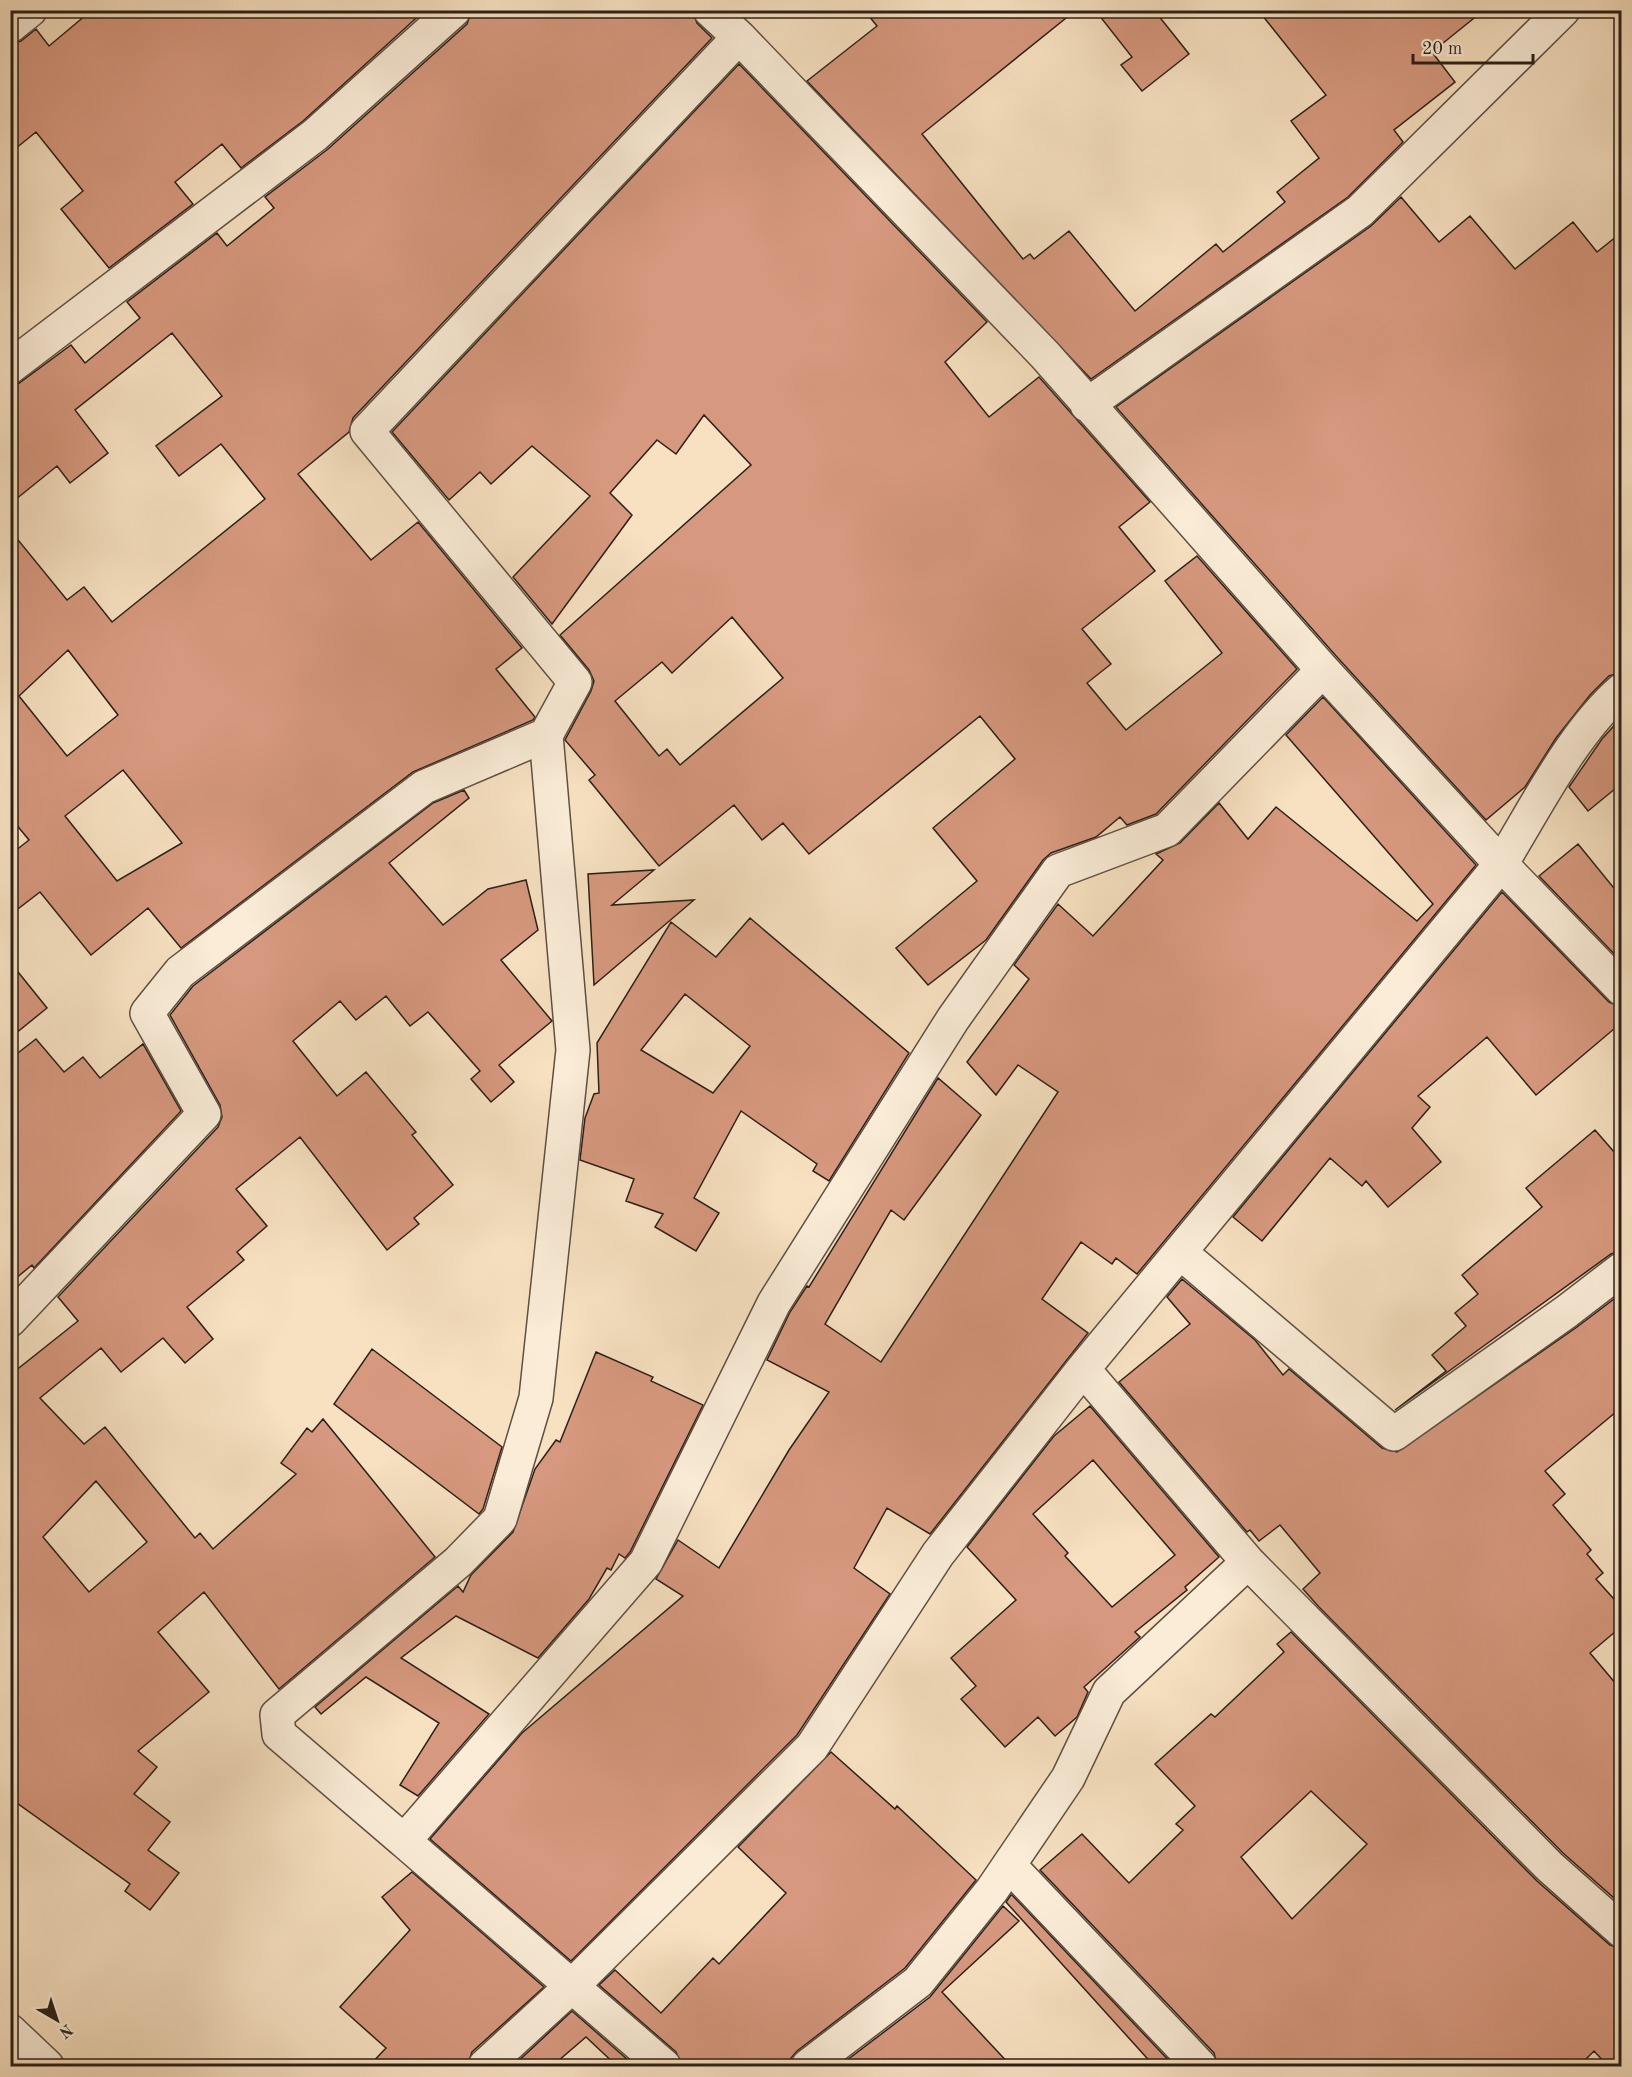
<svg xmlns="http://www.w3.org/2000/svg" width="1632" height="2077" font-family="'Old Standard TT',serif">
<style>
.building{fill:#d6987e;stroke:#2c2019;stroke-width:1.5;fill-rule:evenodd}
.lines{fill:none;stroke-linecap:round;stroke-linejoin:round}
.street-casing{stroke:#5f5043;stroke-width:36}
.street{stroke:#faecd7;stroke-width:33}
</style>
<rect width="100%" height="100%" fill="#f7e1c1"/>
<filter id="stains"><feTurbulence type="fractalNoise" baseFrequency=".00333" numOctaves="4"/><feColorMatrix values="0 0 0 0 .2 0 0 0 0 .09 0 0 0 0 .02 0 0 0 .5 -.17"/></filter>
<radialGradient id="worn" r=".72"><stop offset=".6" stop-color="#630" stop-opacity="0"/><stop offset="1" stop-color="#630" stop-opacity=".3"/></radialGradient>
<!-- building -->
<path class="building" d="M92,10H425L303,121L241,168L222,144L175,182L193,204L109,268L61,209L83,191L36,132L10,153V44L21,41L36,29L49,46Z
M472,10H692L697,23L712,38L353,418L349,432L298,474L371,560L418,522L522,648L496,669L535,717L533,720L413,772L181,948L148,908L91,955L40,892L10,915V855L29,840L10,817V530L67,600L84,587L112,622L265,499L221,444L179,476L156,446L222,396L172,333L75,410L108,453L70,483L57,466L10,504V390L71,345L85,363L140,318L127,302L217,233L227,246L274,208L265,197L328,149L467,24ZM68,650L118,715L67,756L19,696ZM123,770L182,843L117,881L65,816Z
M864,10H1076L922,134L1023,259L1030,254L1034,259L1069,231L1135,311L1216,244L1223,252L1285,202L1277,192L1319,158L1291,121L1326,95L1258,10H1484L1432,52L1455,82L1394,130L1403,142L1348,197L1091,379L807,81L877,26Z
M1095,10H1154L1189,54L1142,91L1121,65L1132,57Z
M739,64L987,322L945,362L989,417L1039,377L1150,502L1119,527L1155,571L1082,629L1111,664L1087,683L1126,730L1222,653L1165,581L1197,556L1297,669L1156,814L1127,825L1120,817L1096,837L1051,853L1043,860L986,940L928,985L896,948L977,881L933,828L1015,759L980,716L809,854L783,823L762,840L734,805L659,866L589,780L595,775L565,740L591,691L594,681L589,670L560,635L751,465L704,415L676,454L657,440L610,493L632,515L552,624L513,577L590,496L532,446L491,484L480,472L449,500L392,432ZM732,617L783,678L680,765L667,749L659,756L615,701L662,662L672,673Z
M1401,197L1439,242L1470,216L1515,269L1573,222L1597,252L1622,232V672L1609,676L1590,695L1556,738L1525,787L1486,820L1337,657L1116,407L1371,226Z
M1323,697L1476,865L1137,1274L1116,1258L1112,1264L1081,1242L1042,1299L1088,1333L930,1534L887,1508L854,1568L890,1594L797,1735L571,1961L430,1839L522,1733L683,1596L656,1579L678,1540L719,1568L789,1450L829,1392L767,1360L790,1312L807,1286L809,1287L938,1078L981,1115L904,1220L891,1210L825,1324L881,1362L1058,1092L1018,1065L996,1095L967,1062L1029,979L1014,965L1058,904L1093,936L1163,860L1156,854L1180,843L1219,803L1248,839L1276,807L1417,921L1433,904L1286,735Z
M1622,717L1621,784L1588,811L1569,787L1602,739Z
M464,790L469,798L389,863L443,925L488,889L526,880L538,930L501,960L552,1021L499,1065L514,1082L491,1102L471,1079L480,1071L428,1012L410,1026L386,996L356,1020L340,1001L293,1041L337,1096L366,1072L416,1132L412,1135L453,1185L414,1218L419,1224L387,1250L300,1137L236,1189L267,1226L237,1252L244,1260L187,1307L213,1339L185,1363L163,1338L121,1372L101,1348L40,1398L84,1444L105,1427L195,1538L200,1533L213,1549L296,1474L281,1463L307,1428L312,1432L323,1419L435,1557L279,1689L204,1592L158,1632L209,1692L138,1751L157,1767L134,1794L170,1822L148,1850L179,1873L150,1910L125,1891L130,1884L10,1798V1367L15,1371L78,1321L58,1297L218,1127L222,1117L220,1105L170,1015L193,986L433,803ZM96,1481L147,1542L89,1592L43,1537Z
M1578,844L1622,898V962L1539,876Z
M654,870L612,905L694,900L594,985L588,874Z
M1502,892L1609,1002L1621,1007V1023L1536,1095L1487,1037L1418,1096L1430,1107L1412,1128L1441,1162L1388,1207L1366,1181L1362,1186L1330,1158L1262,1241L1233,1217Z
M750,918L909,1053L829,1181L813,1171L817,1164L741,1111L694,1198L719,1213L696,1251L655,1227L663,1214L626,1201L634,1179L580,1160L585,1118L594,1094L599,1093L597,1043L671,922L716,957ZM685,994L750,1046L713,1093L641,1050Z
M10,962L47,1008L10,1038Z
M36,1039L64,1072L83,1057L100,1078L143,1044L181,1111L34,1268L32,1265L10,1283V1059Z
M1595,1130L1622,1161V1251L1611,1254L1395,1410L1446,1371L1432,1355L1466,1326L1455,1313L1478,1294L1462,1275L1542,1207L1526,1188Z
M1182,1279L1255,1340L1283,1375L1289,1369L1382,1448L1397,1452L1577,1327L1622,1293V1407L1545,1471L1565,1494L1553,1505L1591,1550L1587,1554L1603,1573L1596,1579L1622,1608V1626L1590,1653L1622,1691V1905L1563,1853L1319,1607L1303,1589L1320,1573L1280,1525L1259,1541L1250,1530L1247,1532L1119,1382L1190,1324L1167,1297Z
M372,1349L502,1447L483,1509L479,1514L334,1404Z
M596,1352L653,1377L651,1381L703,1405L630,1552L625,1558L619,1554L611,1570L607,1568L589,1599L538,1658L456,1616L401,1658L489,1714L418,1796L400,1785L439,1723L366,1677L321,1714L315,1707L458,1586L463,1592L471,1575L513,1532L535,1469L556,1440L560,1442Z
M1090,1406L1219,1557L1185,1587L1187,1590L1135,1632L1140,1637L1084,1687L1088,1692L1077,1717L1055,1736L1038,1717L1005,1747L961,1699L976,1686L951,1658L1016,1600L967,1547L1054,1436ZM1093,1460L1175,1555L1112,1607L1065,1556L1068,1553L1033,1514Z
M1291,1632L1537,1881L1610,1945L1622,1949V2067H1609L1594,2051L1578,2067H1218L1214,2053L1040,1870L1082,1834L1129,1883L1183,1830L1176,1824L1195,1806L1155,1764L1211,1714L1215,1717L1284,1652L1277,1644ZM1311,1791L1367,1844L1292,1919L1241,1857Z
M831,1752L895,1809L897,1806L976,1880L905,1968L797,2051L791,2058L790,2067H682L676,2052L599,1985L615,1970L661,2013L713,1958L719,1964L786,1893L738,1847Z
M412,1872L544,1987L472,2052L467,2067H368L386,2048L340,2007L410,1930L382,1897Z
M1011,1895H1012L1175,2067H1155L1006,1902Z
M1003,1906L1019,1921L942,1992L1012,2067H838L930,1997Z
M572,2011L636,2067H618L586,2037L551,2067H512Z"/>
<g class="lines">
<!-- street casing -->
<g class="street-casing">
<path id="street" d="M710,10L739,37L1045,355L1323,670L1501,864L1622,989
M10,26L30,10
M10,367L315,135L454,10
M1087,405L1360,211L1563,10
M1181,1253L1394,1434L1566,1312L1622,1269
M10,1320L204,1114L147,1013L180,972L424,787L546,735L575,682L367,431L739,37
M1083,1369L1248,1562L1550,1867L1622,1931
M404,1841L279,1734L277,1715L458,1562L500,1519L536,1398L573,1050L546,735
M1009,1865L1200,2066
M10,2031L47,2066
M485,2066L572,1986L812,1747L938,1554L1083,1369L1501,864C1535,809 1573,732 1622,690
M664,2066L404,1841L646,1562L774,1303L953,1019L1058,871L1167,830L1323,670
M808,2066L918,1982L992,1890L1068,1778L1109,1692L1248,1562"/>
</g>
<!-- street -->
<use href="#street" class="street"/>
</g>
<!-- margin -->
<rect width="1632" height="2077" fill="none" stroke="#f7e1c1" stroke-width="36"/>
<rect x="12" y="12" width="1608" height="2053" fill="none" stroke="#2c2019" stroke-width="3"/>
<rect x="18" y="18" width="1596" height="2041" fill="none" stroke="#2c2019" stroke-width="1.5"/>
<!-- north arrow -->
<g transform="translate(57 2020) rotate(141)" stroke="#faecd7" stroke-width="4.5" paint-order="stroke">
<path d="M0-4.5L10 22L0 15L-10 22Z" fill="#2c2019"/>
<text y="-9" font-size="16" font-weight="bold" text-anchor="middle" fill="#2c2019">N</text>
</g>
<!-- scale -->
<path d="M1413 54v9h120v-9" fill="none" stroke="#2c2019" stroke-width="3"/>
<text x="1422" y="54" font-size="18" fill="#2c2019" stroke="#faecd7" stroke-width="4.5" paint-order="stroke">20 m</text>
<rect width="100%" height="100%" filter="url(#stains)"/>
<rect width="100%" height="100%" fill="url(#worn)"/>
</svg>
